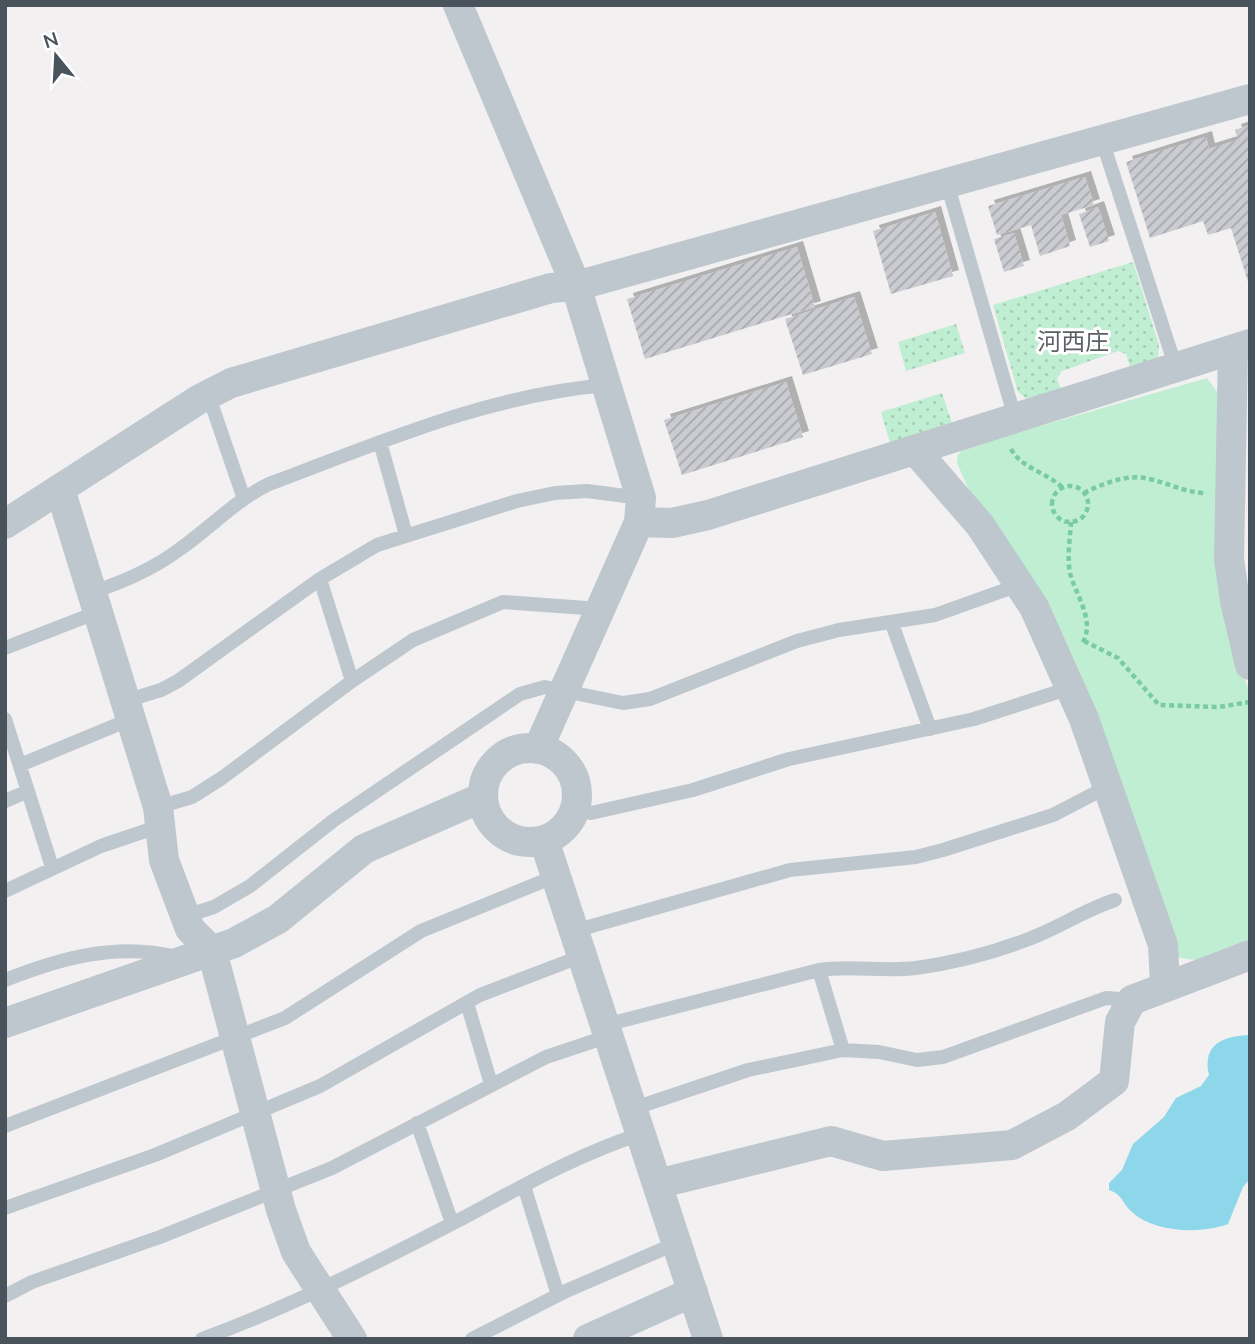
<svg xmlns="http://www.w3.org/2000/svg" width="1255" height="1344" font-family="Mulish,'Noto Sans SC',sans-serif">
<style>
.grass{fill:url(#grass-dots)}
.garden{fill:#c0eed2}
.water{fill:#8ed6e9}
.building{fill:url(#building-hatch);filter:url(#shadow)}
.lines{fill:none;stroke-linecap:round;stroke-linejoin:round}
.path{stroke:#79cba3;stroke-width:4.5;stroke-dasharray:5 3.5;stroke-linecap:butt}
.service{stroke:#bec7ce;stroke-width:14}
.minor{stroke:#bec7ce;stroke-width:30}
.labels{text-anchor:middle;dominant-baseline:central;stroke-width:6;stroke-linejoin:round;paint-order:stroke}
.quarter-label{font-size:24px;fill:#5c6064;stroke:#fff}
</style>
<defs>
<pattern id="grass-dots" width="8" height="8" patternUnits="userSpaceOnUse" patternTransform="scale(1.75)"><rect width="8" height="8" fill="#c0eed2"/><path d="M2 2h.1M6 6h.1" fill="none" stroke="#a6ceb7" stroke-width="1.8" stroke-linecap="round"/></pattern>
<pattern id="building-hatch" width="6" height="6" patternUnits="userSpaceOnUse" patternTransform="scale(1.75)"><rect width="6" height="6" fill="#caccd2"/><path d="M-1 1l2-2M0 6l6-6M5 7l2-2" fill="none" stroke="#a6a8ae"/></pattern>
<filter id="shadow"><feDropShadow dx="6" dy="-6" stdDeviation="0" flood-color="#0004"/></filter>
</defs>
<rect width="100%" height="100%" fill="#f2f0f0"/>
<!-- grass -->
<path class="grass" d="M1133,262L1159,345L1158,359L1131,370L1126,354L1118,351L1062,371L1057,378L1061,391L1029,401L1018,392L993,305Z
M956,324L965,353L906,371L898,342Z
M942,393L952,423L890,443L881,412Z"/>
<!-- garden -->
<path class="garden" d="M1207,378L1221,397L1228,626L1250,695V945C1225,953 1199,967 1174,955L957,463L958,455L964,448Z"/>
<!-- water -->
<path class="water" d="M1250,1035V1179L1243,1187L1228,1224C1201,1234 1154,1233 1132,1212C1122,1203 1123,1195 1109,1190V1183L1122,1170L1133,1144L1164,1117L1176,1098L1201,1086L1209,1075C1202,1044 1223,1036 1250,1035Z"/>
<!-- building -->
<path class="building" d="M1250,125V285H1249L1231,228L1208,235L1203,221L1150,238L1126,162L1206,137L1209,149L1238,140L1235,130Z
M1085,177L1094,205L1061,215L1070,246L1040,256L1031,225L997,235L988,206Z
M1098,207L1109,241L1090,247L1079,214Z
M935,212L953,276L891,294L873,231Z
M1014,233L1024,266L1004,272L994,239Z
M797,247L815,307L645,359L627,299Z
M854,297L872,354L803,375L785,319Z
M786,382L803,437L682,475L664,420Z"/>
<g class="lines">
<!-- path -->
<path class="path" d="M1011,449C1021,468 1048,473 1063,488
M1052 504a18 18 0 1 1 36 0a18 18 0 1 1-36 0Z
M1084,493C1102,484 1128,473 1149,479C1169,483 1183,492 1204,493
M1071,522C1070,538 1067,557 1070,573C1076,596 1096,621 1082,644
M1084,641L1118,658L1159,705L1219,707L1250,702"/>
<!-- service -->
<path class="service" d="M1102,140L1176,368
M947,183L1015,418
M208,394L244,499
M380,442L406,535
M320,579L352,681
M92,592C124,582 153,569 180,549C210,528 236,500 269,484C379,443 488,395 607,385
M892,624L930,729
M5,648L98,612
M125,701L161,690L178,681L320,579L377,545L517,501L555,493L587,491L641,498
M5,719L52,867
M20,765L131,719
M5,801L28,791
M158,807L192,797L222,778L352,681L413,640L503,602L600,609
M576,808L591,813L693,790L789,759L974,719L1070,688
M5,891L101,846L160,826
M185,916L214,907L250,886L334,820L520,694L545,687L623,703L650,699L797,641L839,630L935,615L1019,585
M574,931L790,870L916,857L943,850L1053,815L1107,787
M819,970L843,1050
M5,980C61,958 117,942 177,957
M467,1003L491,1084
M605,1025L819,970C851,965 883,972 916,968C952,963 992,953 1026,940C1057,929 1084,910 1115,900
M632,1109L748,1070L843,1050L879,1052L917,1060L943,1057L1106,998L1132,1000
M417,1123L452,1223
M5,1126L285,1018L421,931L556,876
M524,1186L558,1295
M5,1208L155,1155L320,1086L480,995L582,956
M5,1296L32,1282L160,1237L332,1168L546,1057L609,1036
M202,1339C292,1306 378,1262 463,1218C521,1187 578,1154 641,1134
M472,1339L566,1291L677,1243"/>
<!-- minor -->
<path class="minor" d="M458,5L576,286L641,498L639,522L538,749
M1233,350L1229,559L1235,601L1250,665
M915,450L980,525L1034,607L1084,719L1163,945L1165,984
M60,489L158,807L164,860L190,929L212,951L281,1210L296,1252L352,1339
M639,522L672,523L708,515L1250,344
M5,524L198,400L231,383L551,288L576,286L1250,99
M483 795a47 47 0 1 1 94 0a47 47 0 1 1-94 0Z
M544,840L708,1339
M5,1023L234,943L278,919L364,849L483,797
M657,1184L831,1141L883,1156L1012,1145L1067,1116L1114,1081L1120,1022L1132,1000L1250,955
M588,1339L693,1292"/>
</g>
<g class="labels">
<!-- quarter labels -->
<g class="quarter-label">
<text x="1073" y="341">河西庄</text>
</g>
</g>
<!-- border -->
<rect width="1255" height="1344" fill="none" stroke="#48535c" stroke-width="14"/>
<!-- north arrow -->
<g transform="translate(56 56) rotate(342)" stroke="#ffffff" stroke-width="5" paint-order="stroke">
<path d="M0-5L12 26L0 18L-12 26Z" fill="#48535c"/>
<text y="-10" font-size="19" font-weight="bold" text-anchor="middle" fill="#48535c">N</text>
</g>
</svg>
